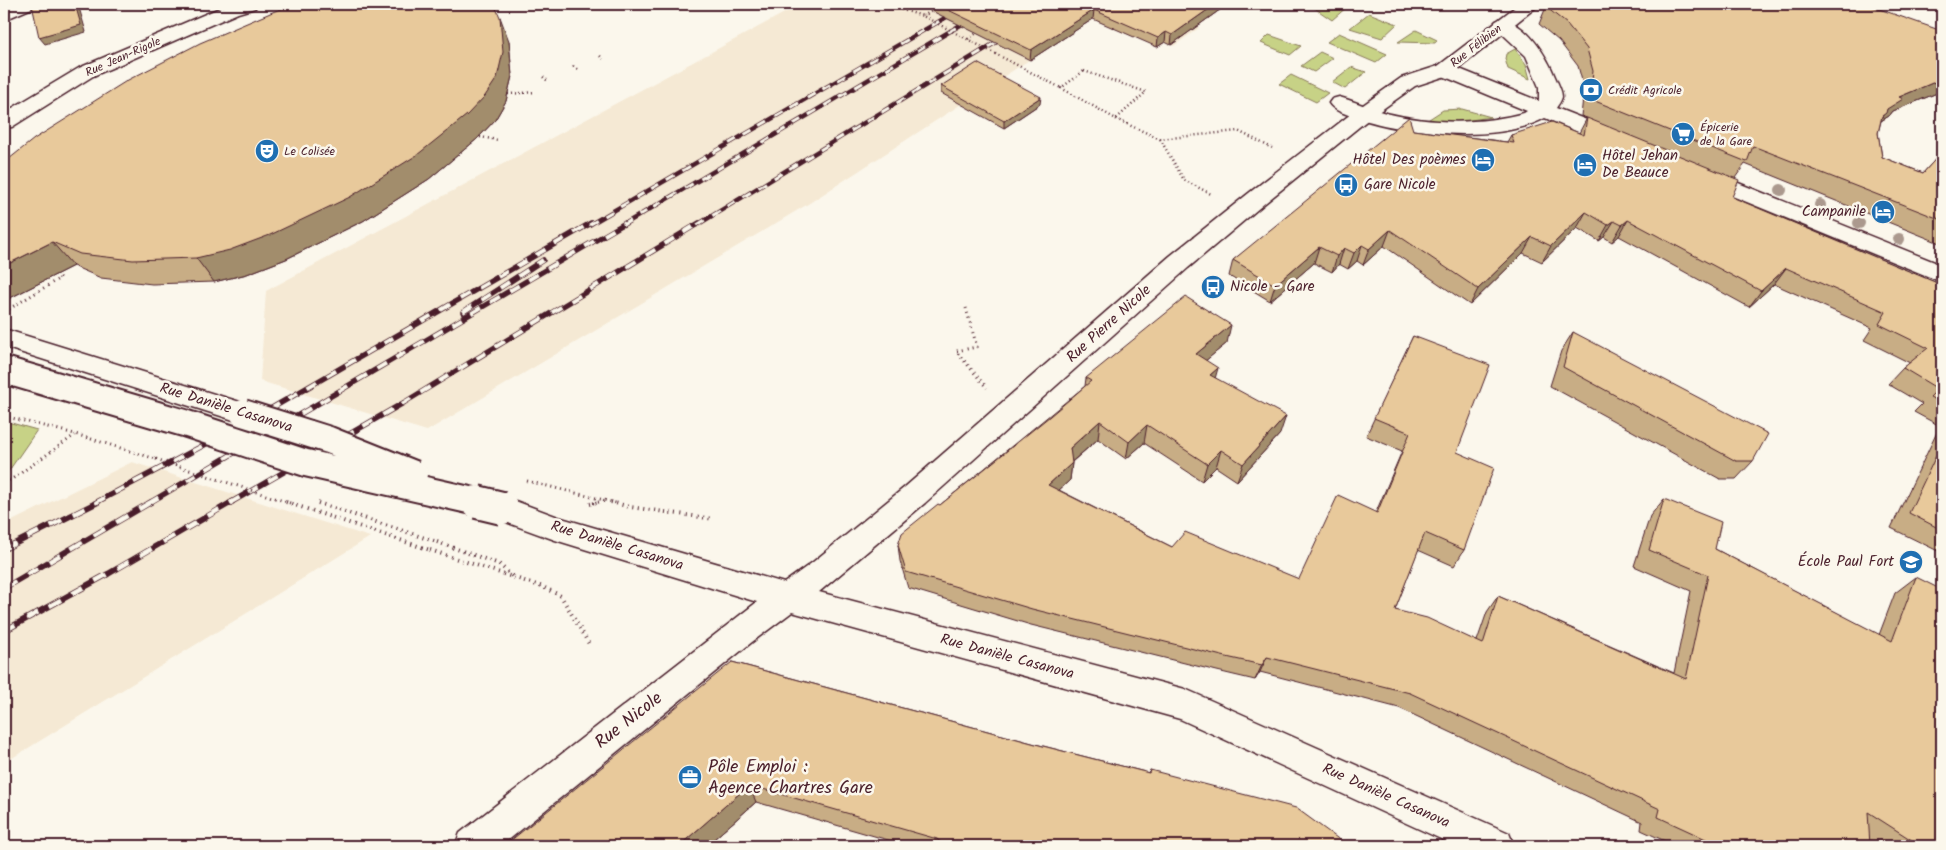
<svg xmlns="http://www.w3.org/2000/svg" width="1946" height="850" font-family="Kalam,sans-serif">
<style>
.built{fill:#f5e9d4}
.green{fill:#c7d286;stroke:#887858}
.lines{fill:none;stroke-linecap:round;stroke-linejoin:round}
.street-casing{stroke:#4a1f2b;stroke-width:3}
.secondary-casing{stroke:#4a1f2b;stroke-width:3}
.path-far2{stroke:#4a1f2b;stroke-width:2.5;stroke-dasharray:1 3;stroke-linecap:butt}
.path-far1{stroke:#4a1f2b;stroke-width:3;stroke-dasharray:1 4;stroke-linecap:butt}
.path{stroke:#4a1f2b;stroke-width:4;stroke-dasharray:1 4.5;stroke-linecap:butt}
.street{fill:#fbf7ec;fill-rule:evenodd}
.secondary{fill:#fbf7ec;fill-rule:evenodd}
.rail-far2-casing{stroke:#4a1f2b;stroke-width:4.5}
.rail-far1-casing{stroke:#4a1f2b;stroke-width:5.5}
.rail-casing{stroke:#4a1f2b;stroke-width:6}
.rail-far2{stroke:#fbf7ec;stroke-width:3;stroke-dasharray:9;stroke-linecap:butt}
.rail-far1{stroke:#fbf7ec;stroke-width:4;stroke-dasharray:11;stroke-linecap:butt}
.rail{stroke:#fbf7ec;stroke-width:4.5;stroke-dasharray:13;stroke-linecap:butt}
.secondary-bridge-far1-casing{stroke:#4a1f2b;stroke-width:30;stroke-linecap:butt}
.secondary-bridge-casing{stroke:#4a1f2b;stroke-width:36;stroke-linecap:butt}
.path-bridge-far2{stroke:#4a1f2b;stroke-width:2.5;stroke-dasharray:1 3;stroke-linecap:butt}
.path-bridge-far1{stroke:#4a1f2b;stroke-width:3;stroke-dasharray:1 4;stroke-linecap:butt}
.path-bridge{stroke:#4a1f2b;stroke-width:4;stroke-dasharray:1 4.5;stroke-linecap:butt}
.secondary-bridge-far1{stroke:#fbf7ec;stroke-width:26}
.secondary-bridge{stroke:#fbf7ec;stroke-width:32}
.tree{fill:#ab998e}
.wall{fill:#c8ad85;stroke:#4a1f2b}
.shaded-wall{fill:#a28d6c;stroke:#4a1f2b}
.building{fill:#e8c99b;stroke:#4a1f2b}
.labels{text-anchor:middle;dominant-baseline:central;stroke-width:5;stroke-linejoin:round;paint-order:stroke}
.far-street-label{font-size:12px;fill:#4a1f2b;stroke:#fbf7ec}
.far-poi-label{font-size:12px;fill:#4a1f2b;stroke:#fbf7ec;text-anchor:start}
.poi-label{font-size:15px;fill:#4a1f2b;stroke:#fbf7ec;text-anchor:start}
.street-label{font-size:15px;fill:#4a1f2b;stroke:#fbf7ec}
.near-street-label{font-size:18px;fill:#4a1f2b;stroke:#fbf7ec}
.near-poi-label{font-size:18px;fill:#4a1f2b;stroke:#fbf7ec;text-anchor:start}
</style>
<rect width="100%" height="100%" fill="#fbf7ec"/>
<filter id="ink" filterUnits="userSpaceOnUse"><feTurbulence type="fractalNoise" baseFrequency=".02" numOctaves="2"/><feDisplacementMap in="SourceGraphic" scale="10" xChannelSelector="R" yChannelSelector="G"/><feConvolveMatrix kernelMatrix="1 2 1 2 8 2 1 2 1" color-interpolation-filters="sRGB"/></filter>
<g filter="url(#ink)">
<!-- built -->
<path class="built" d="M801,4H1211L1186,22L1199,28L1174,46L1165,42L1157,47L1092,19L808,204L427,431L260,381L266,291Z
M132,462L370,537L4,763V525Z"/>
<!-- green -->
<path class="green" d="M1312,4H1344L1348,6L1332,20L1310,5Z
M1369,13L1397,24L1382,38L1350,28Z
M1416,30L1437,40L1435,43L1398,42Z
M1339,33L1387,54L1376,63L1327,42Z
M1269,35L1301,46L1290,55L1261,43Z
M1515,49L1526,64L1530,79L1508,69L1505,59L1506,54Z
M1320,52L1333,58L1314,72L1301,66Z
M1351,67L1366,72L1345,89L1332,82Z
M1291,75L1328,93L1316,102L1279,84Z
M1462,109L1491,117L1464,121H1426L1443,110Z
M4,421L37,430L8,472L4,474Z"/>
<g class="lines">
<!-- street casing -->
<g class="street-casing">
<path id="street" d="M10,4H34L32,8L4,20V7Z
M229,4H257L255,8L238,13L93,76L12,127L4,128V113L79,68Z
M1503,19C1528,25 1547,56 1556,79C1558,84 1562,91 1562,97C1561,101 1558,105 1556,108L1625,135L1628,140L1625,145L1617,147L1609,145L1545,118C1498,144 1404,134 1355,117C1346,114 1334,111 1329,103L1332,99L1339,97C1355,101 1370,109 1386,113C1430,124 1480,125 1524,113L1527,111L1438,74L1435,70L1438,66L1445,64L1452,66L1539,101V87L1526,56L1493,25L1496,21Z
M1701,168L1942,265V282L1693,180L1690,175L1693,170Z"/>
</g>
<!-- secondary casing -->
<g class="secondary-casing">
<path id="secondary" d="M1519,4H1540L1452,74L1415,86L1370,118L1265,203L1188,268L925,503L819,592L1185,689L1509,833L1514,846H1456L1180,719L792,612L752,642L501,846H455L460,833L757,602L555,540L492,517L487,508L492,499L502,496L558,517L784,583L813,562L905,487L1170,256L1249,193L1356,110L1401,78L1438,66Z
M4,329L253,406L257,413L253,420L243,423L4,347Z"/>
</g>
<!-- path-far2 -->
<path class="path-far2" d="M923,16L936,9
M968,39L980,31
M600,56L603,59
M573,66L578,70
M1084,71L1146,92L1116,119L1061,88Z
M543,77L549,82
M508,94L535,92
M1116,119L1160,139L1238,131L1272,148
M480,137L498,140
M1160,139L1184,180L1211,194"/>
<!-- path-far1 -->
<path class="path-far1" d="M966,308L977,347L956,351L987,388
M9,309L60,278L53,272
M4,416L75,434L156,459
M527,481L616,503
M4,482L12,479L75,435
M593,503L606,501"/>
<!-- path -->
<path class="path" d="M611,502L630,507L714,519
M590,504L600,502
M437,542L499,564L512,576
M430,550L543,587L561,596L589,644"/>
<!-- street -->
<use href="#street" class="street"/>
<!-- secondary -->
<use href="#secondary" class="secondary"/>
<!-- rail-far2 casing -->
<g class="rail-far2-casing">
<path id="rail-far2" d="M589,225L969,4
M623,225L996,4
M697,225L1008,35"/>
</g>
<!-- rail-far1 casing -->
<g class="rail-far1-casing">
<path id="rail-far1" d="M463,312L543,260
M95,503L253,419L591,223
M149,503L625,223
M230,503L405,402L699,223"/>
</g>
<!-- rail casing -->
<g class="rail-casing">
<path id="rail" d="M4,549L98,502
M4,588L151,502
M4,631L108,574L232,502"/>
</g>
<!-- rail-far2 -->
<use href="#rail-far2" class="rail-far2"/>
<!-- rail-far1 -->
<use href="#rail-far1" class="rail-far1"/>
<!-- rail -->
<use href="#rail" class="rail"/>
<!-- secondary-bridge-far1 casing -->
<g class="secondary-bridge-far1-casing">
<path id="secondary-bridge-far1" d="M4,370L184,423L306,463L482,503
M243,413L329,440L414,474"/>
</g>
<!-- secondary-bridge casing -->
<g class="secondary-bridge-casing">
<path id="secondary-bridge" d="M477,502L502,508"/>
</g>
<!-- path-bridge-far2 -->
<path class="path-bridge-far2" d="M882,4L923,16L1061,88"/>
<!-- path-bridge-far1 -->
<path class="path-bridge-far1" d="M156,459L290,503"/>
<!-- path-bridge -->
<path class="path-bridge" d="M286,502L430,550
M318,503L437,542"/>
<!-- secondary-bridge-far1 -->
<use href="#secondary-bridge-far1" class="secondary-bridge-far1"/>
<!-- secondary-bridge -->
<use href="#secondary-bridge" class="secondary-bridge"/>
</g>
<!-- trees -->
<g class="tree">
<circle cx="1781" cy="190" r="6"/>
<circle cx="1820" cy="205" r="6"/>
<circle cx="1859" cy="223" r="6"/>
<circle cx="1899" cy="239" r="6"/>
</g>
<!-- wall -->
<path class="wall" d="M914,4H1228L1171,45L1165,42L1157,47L1093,19L1030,60L926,8Z
M1546,7L1942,31V91L1893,111L1889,116L1881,121L1878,133L1882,157L1923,173L1942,152V244L1745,164L1735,178L1732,197L1942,285V553L1891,528L1940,426L1914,412L1922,404L1888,384L1903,368L1910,363L1864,340L1872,328L1774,284L1749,307L1619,236L1612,242L1604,237L1599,241L1577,228L1542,262L1523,253L1470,305L1384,246L1363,265L1357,261L1348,269L1339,264L1332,272L1314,263L1270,301L1229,276L1233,260L1413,130L1507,142L1511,135L1579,133L1587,118L1581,116L1584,88L1578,66L1559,41L1539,24Z
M509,41L512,76L506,101L495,120L477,139L429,179L363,221L286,259L247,274L214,282L152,284L101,278L73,266L10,298L4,296V163Z
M941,86L1040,104L1004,128L941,93Z
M1573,332L1753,461L1736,479H1720L1550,386L1561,351Z
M1413,336L1457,452L1464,550L1454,566L1418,550L1395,610L1477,641L1487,612L1498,596L1674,673L1691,591L1634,566L1650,516L1664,499L1715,549L1879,635L1895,593L1916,577L1942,846H1878L1869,840L1870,846H1676L1641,830L1642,822L1399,708L1260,672L1255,680L1217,671L1031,625L908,588L900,561L898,545L940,505L1085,386L1086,378L1227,343L1206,360L1215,378L1280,434L1237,481L1216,467L1202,481L1144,443L1126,459L1098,439L1072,462L1070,480L1059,490L1172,547L1299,579L1376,512L1402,451L1366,436Z
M732,662L1043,746L1149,773L1150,770L1348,846H909L756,802L706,846Z"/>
<!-- shaded-wall -->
<path class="shaded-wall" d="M75,4H78L86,32L45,44L39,37Z
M1216,4H1228L1171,45L1172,35Z
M1094,10L1093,19L1030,60L1031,50Z
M500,17L509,41L512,76L506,101L495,120L477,139L429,179L363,221L286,259L247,274L214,282L196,258Z
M1166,32L1165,42L1157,47L1158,38Z
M1942,79V91L1893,111L1889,116L1879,122L1887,109L1899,97Z
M1041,97L1040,104L1004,128V121Z
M1586,212L1577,228L1542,262L1551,246Z
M1628,220L1619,236L1612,242L1622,225Z
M1614,221L1604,237L1599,241L1608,225Z
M1390,230L1384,246L1363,265L1369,249Z
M1532,237L1523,253L1470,305L1478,289Z
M52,242L73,266L10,298L4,292V266Z
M1362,245L1357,261L1348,269L1354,253Z
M1319,247L1314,263L1270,301L1275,285Z
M1344,248L1339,264L1332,272L1337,256Z
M1786,268L1774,284L1749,307L1761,291Z
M1231,325L1227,343L1192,372L1196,354Z
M1218,368L1213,386L1210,375Z
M1286,416L1280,434L1237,481L1243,464Z
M1100,421L1098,439L1068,465L1070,448Z
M1147,425L1144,443L1126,459L1129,442Z
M1221,450L1216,467L1202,481L1207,464Z
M1072,463L1070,480L1046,502L1048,485Z
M1267,657L1260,672L1255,680L1262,665Z
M749,785L756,802L706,846H679Z"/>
<!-- building -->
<path class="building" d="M36,4H75L81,25L39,37L32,5Z
M298,4H494L500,17L503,52L497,78L485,96L467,115L417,155L350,197L270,235L230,250L196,258L133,260L80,254L52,242L4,266V163L34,139L128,80L200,43L275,11Z
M936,4H1216L1172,35L1166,32L1158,38L1094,10L1031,50Z
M1550,4H1865L1942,31V79L1899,97L1903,99L1887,109L1886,113L1882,116L1878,133L1882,157L1923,173L1942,152V220L1753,146L1747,162L1590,99L1593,71L1587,49L1567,24L1546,7Z
M977,63L1041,97L1004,121L941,86Z
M1409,117L1413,130L1514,143L1511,135L1552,122L1584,135L1587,118L1739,180L1732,197L1942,285V403L1930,397L1938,389L1903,368L1928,348L1879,324L1886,312L1786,268L1761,291L1628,220L1622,225L1614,221L1608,225L1586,212L1551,246L1532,237L1478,289L1390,230L1369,249L1362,245L1354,253L1344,248L1337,256L1319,247L1275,285L1233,260Z
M1186,297L1231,325L1196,354L1218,368L1210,375L1286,416L1243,464L1221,450L1207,464L1147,425L1129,442L1100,421L1070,448L1072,463L1048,485L1172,547L1185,532L1299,579L1338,495L1377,513L1410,433L1374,418L1413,336L1490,365L1457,452L1494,468L1464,550L1425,533L1395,610L1427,618L1483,644L1498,596L1686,679L1708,575L1649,550L1664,499L1721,522L1715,549L1892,641L1916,577L1942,590V846H1921L1868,812L1870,846H1721L1658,817L1660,809L1410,693L1267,657L1262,665L1222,656L1032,609L906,572L898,545L902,533L938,504L940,505L1050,416L1091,381L1086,378Z
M1573,332L1768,434L1753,461H1736L1563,367Z
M1942,443V530L1909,513Z
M732,662L1043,746L1149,773L1150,770L1296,808L1348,846H945L937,839L749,785L679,846H504Z"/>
</g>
<!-- icons -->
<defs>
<g id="bank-disc" transform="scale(1.25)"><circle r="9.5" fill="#1f6fb2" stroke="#fbf7ec"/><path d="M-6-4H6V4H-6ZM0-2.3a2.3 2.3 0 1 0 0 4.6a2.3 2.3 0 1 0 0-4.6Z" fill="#fff"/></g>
<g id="supermarket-disc" transform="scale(1.25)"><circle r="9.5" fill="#1f6fb2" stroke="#fbf7ec"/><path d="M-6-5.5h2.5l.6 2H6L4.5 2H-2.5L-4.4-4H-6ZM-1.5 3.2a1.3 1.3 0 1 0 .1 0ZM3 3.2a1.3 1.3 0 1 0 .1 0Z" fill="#fff"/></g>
<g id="theatre-disc" transform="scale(1.25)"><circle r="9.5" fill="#1f6fb2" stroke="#fbf7ec"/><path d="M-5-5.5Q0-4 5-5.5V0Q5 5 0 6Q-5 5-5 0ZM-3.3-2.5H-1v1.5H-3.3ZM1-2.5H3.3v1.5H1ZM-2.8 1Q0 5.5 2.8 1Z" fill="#fff"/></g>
<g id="hotel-disc" transform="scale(1.25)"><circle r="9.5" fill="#1f6fb2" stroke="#fbf7ec"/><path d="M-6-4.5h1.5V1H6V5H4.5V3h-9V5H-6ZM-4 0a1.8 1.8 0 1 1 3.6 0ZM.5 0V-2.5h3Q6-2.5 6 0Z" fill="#fff"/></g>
<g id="bus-disc" transform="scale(1.25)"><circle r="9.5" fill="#1f6fb2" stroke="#fbf7ec"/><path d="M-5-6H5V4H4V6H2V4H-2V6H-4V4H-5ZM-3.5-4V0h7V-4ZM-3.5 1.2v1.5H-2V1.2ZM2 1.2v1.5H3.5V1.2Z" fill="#fff"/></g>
<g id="school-disc" transform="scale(1.25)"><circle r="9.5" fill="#1f6fb2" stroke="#fbf7ec"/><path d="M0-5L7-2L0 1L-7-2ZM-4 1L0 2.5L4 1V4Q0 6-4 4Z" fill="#fff"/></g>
<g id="office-disc" transform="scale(1.25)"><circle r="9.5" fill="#1f6fb2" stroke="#fbf7ec"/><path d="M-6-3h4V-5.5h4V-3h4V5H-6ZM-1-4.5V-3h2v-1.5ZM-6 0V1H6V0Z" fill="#fff"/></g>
</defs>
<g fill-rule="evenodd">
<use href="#bank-disc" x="1591" y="90"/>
<use href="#supermarket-disc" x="1683" y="134"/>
<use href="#theatre-disc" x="267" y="151"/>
<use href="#hotel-disc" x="1483" y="160"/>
<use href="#hotel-disc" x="1585" y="165"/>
<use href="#bus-disc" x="1346" y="185"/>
<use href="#hotel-disc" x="1883" y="212"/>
<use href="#bus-disc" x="1213" y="287"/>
<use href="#school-disc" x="1911" y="562"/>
<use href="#office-disc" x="690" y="777"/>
</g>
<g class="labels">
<!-- far-street labels -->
<g class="far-street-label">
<text transform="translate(1476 46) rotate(-38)">Rue Félibien</text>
<text transform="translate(123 57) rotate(-24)">Rue Jean-Rigole</text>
</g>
<!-- far-poi labels -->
<g class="far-poi-label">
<text x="1608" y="90">Crédit Agricole</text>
<text x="1700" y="127">Épicerie<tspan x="1700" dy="14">de la Gare</tspan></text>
<text x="284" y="151">Le Colisée</text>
</g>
<!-- poi labels -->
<g class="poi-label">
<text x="1602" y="156">Hôtel Jehan<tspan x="1602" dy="17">De Beauce</tspan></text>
<text x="1466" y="160" text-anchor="end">Hôtel Des poèmes</text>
<text x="1364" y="185">Gare Nicole</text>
<text x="1866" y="212" text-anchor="end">Campanile</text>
<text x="1230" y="287">Nicole - Gare</text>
<text x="1894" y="562" text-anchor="end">École Paul Fort</text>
</g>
<!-- street labels -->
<g class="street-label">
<text transform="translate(1109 324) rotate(-42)">Rue Pierre Nicole</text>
<text transform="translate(226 408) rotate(17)">Rue Danièle Casanova</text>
<text transform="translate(617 546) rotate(17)">Rue Danièle Casanova</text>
<text transform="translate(1007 657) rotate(15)">Rue Danièle Casanova</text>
<text transform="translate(1386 796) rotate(24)">Rue Danièle Casanova</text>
</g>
<!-- near-street labels -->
<g class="near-street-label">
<text transform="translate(629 721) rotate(-38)">Rue Nicole</text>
</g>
<!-- near-poi labels -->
<g class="near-poi-label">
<text x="708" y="767">Pôle Emploi :<tspan x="708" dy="21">Agence Chartres Gare</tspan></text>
</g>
</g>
<!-- margin -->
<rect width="1946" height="850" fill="none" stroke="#fbf7ec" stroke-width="20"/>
<rect x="10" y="10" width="1926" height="830" fill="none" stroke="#4a1f2b" stroke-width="2" filter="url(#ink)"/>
</svg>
